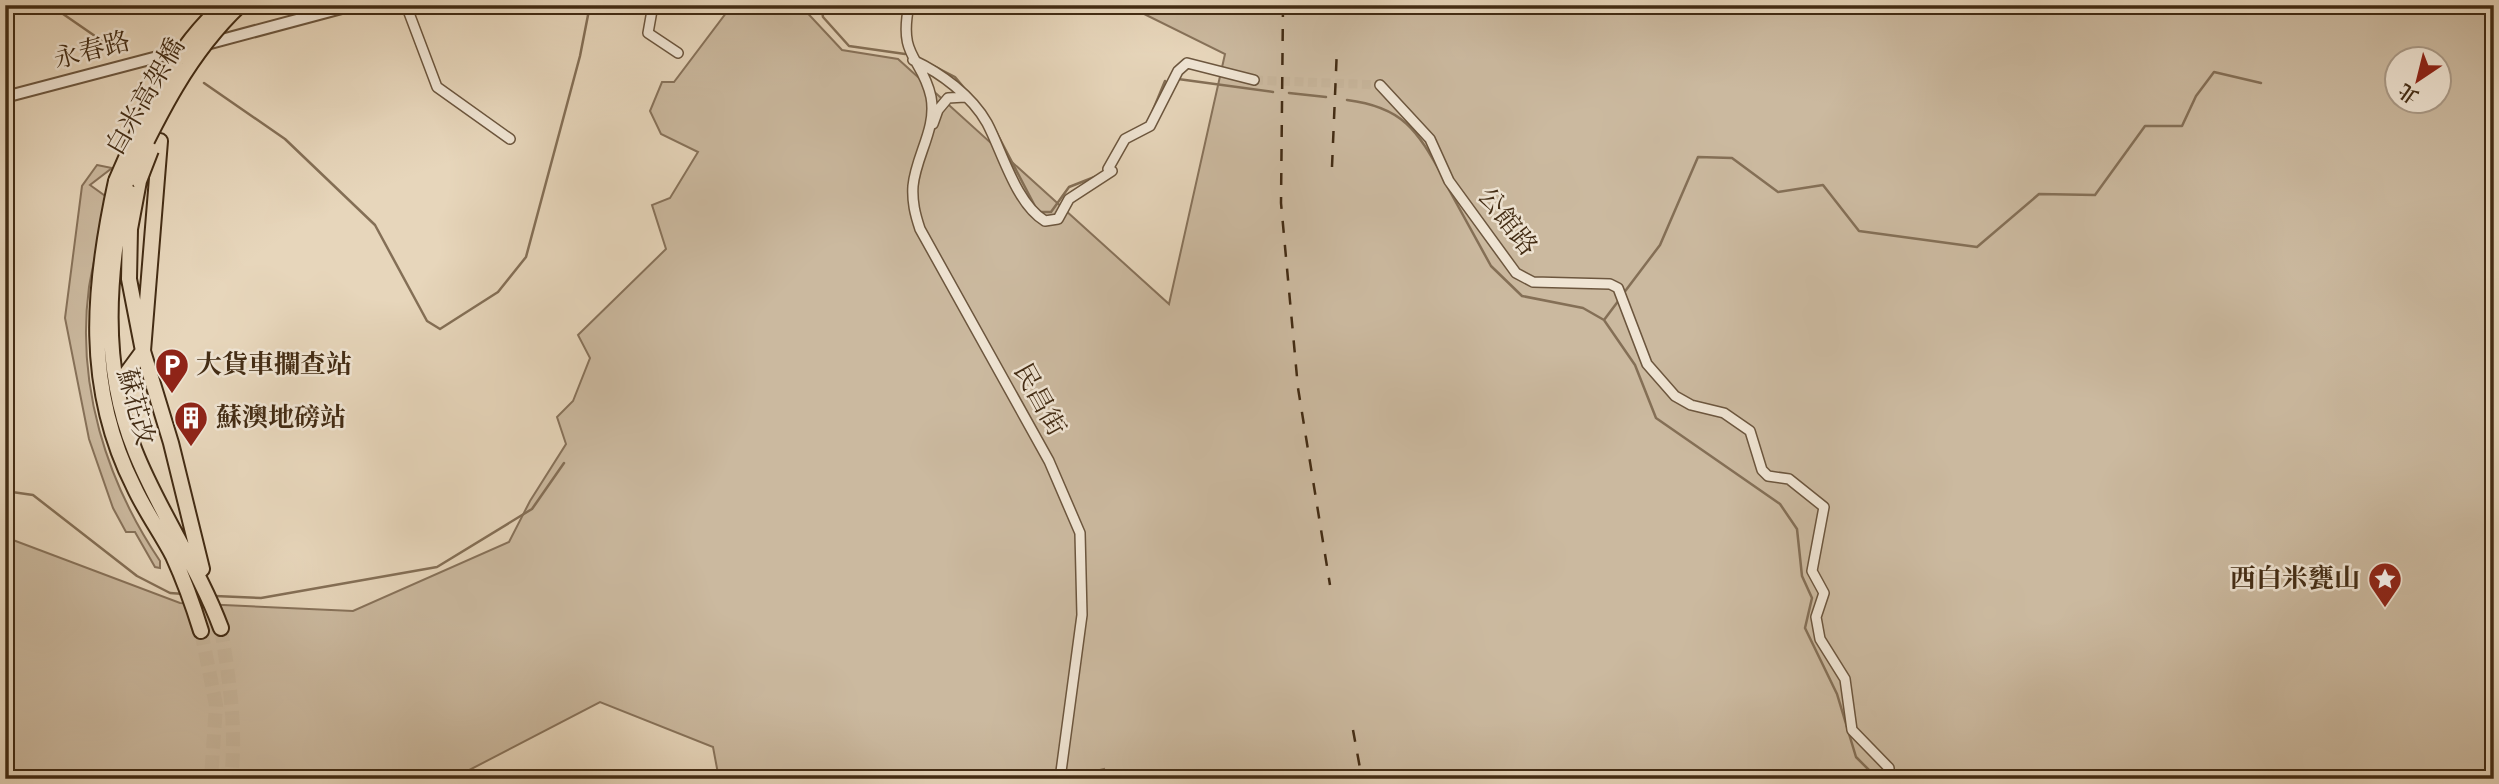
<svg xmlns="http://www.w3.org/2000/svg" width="2499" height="784" font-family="'IM FELL English','Noto Serif TC',serif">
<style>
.green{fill:#cbb99f;stroke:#87725a;stroke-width:2;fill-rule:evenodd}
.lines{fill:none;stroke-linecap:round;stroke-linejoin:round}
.stream{stroke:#846f56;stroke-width:2.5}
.minor-tunnel{stroke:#c6b49a;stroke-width:9;stroke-dasharray:9 4.5;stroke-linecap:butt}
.primary-tunnel{stroke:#c6b49a;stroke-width:14;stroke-dasharray:14 7;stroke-linecap:butt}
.minor-casing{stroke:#6c563e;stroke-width:12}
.tertiary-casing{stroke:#6c563e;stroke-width:14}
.primary-casing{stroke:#432c14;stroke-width:18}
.minor{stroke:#efe4d3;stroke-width:9}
.tertiary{stroke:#efe4d3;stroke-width:10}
.primary{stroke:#e7d6bb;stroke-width:14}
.rail{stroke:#432c14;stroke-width:2.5;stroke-dasharray:12 12;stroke-linecap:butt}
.primary-bridge-casing{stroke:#432c14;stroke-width:18;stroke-linecap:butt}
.primary-bridge{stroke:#e7d6bb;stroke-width:14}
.labels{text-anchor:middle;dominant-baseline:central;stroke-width:5;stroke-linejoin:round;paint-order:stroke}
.street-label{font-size:26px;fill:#432c14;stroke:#efe4d3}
.poi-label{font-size:26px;font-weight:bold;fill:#432c14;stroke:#efe4d3;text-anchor:start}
</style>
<rect width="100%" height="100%" fill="#e7d6bb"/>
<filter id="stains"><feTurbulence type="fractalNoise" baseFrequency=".00286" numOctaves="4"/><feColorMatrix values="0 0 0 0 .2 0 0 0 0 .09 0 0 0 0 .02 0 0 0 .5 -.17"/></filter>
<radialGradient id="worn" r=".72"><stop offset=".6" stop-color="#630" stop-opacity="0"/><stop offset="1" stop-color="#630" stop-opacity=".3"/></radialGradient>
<!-- green -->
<path class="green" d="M723,5H800L842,50L898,59L1169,304L1225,54L1126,5H2494V779H1105L1104,769L1062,779H719L713,747L600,702L452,779H5V537L180,603L353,611L509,542L530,501L566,444L557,417L573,401L590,358L578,335L666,249L652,205L670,198L698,152L661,134L650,111L662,82H674L726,13ZM2398,60H2440V102H2398Z
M97,165L112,168L90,185L108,198C102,228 94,257 89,287C76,384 106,481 160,561V568L155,567L135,532H126L113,508L89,439L65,318L82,186Z"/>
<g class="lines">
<!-- stream -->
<path class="stream" d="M50,5L108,45
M821,5L823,17L849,46L905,54
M926,62L955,77L970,95
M1178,79L1273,92
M204,83L285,139L375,225L427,321L440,329L498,292L526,257L580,56L590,5
M1289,93L1326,97
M1347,100C1403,107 1417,130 1443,177
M1153,110L1165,81
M991,122L1038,212H1051L1069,187L1097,176
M1447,186L1491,266L1522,296L1583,308L1604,320L1619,300
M1623,294L1660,245L1698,157L1732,158L1778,192L1823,185L1859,231L1977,247L2039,194L2095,195L2145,126H2182L2196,96L2214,72L2261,83
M1604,320L1635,365L1656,418L1780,504L1797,529L1802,576L1812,598L1805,628L1837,694L1856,757L1878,779
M5,491L33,495L137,576L170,593L184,594
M215,596L261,598L437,567L532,509L564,463"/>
<!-- minor-tunnel -->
<path class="minor-tunnel" d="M1254,80L1380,85"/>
<!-- primary-tunnel -->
<path class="primary-tunnel" d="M221,628C229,679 237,727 231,779
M201,631L216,705L211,779"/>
<!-- minor casing -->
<g class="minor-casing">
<path id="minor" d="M406,5L437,87L510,139
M653,5L648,33L678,53
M909,5C898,59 922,56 931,97C937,129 916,155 913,186C912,202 915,214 920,229L1049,461L1080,533L1082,615L1060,779
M710,9L711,5
M913,60C941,73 972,96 987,123C1002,151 1016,204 1045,221L1058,219L1069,199L1112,171L1108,169L1125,139L1150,126L1178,71L1187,63L1254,80
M1380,85L1430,139L1449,181L1516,273L1533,282L1610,284L1618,288L1647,364L1675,396L1691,405L1724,413L1750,431L1762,470L1768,476L1789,479L1824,507L1812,571L1824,593L1816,617L1820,639L1845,679L1852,730L1889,768V779
M933,124L938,110L948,98L965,97"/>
</g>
<!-- tertiary casing -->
<g class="tertiary-casing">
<path id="tertiary" d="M203,45L353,5
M5,97L184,50"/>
</g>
<!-- primary casing -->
<g class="primary-casing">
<path id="primary" d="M116,181C93,286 83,386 134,487C145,511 161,533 173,556C184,580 193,605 201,631
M139,181L130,229L129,279L143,351L171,443L202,569
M126,183C108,272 100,364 135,451C159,512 198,566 221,628
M121,381L143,351L160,141"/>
</g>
<!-- minor -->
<use href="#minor" class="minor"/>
<!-- tertiary -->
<use href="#tertiary" class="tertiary"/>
<!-- primary -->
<use href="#primary" class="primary"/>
<!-- rail -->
<path class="rail" d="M1283,5L1281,203L1298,388L1330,585
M1332,167L1337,48
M1353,730L1362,779"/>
<!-- primary-bridge casing -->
<g class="primary-bridge-casing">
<path id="primary-bridge" d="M116,181C143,119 171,50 224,5
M139,181L151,150
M126,183C157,119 187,55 240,5"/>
</g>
<!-- primary-bridge -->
<use href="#primary-bridge" class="primary-bridge"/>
</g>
<!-- icons -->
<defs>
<g id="parking-pin" transform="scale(1.75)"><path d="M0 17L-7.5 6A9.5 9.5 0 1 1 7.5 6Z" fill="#8f2418" stroke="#efe4d3"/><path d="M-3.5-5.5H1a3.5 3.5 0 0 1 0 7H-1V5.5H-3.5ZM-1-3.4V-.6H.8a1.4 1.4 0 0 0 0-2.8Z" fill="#fff"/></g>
<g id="building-pin" transform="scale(1.75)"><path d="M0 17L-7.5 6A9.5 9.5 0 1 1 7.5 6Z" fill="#8f2418" stroke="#efe4d3"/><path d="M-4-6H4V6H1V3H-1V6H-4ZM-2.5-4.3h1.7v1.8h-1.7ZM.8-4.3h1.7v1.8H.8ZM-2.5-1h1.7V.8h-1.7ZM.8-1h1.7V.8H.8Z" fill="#fff"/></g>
<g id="sight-pin" transform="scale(1.75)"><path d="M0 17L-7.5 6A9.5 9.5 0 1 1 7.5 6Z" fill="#8f2418" stroke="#efe4d3"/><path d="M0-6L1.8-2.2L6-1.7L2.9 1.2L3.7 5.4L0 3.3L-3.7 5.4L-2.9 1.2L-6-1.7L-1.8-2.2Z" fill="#fff"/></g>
</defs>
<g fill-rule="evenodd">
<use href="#parking-pin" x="172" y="365"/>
<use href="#building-pin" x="191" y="418"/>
<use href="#sight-pin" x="2385" y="579"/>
</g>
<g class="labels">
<!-- street labels -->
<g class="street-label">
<text transform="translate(92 51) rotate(-15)">永春路</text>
<text transform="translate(146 97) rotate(-60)">白米高架橋</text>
<text transform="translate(1507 222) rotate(52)">公館路</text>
<text transform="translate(1039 400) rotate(61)">民昌街</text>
<text transform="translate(135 407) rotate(75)">蘇花改</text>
</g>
<!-- poi labels -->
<g class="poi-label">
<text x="196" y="365">大貨車攔查站</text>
<text x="216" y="418">蘇澳地磅站</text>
<text x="2360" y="579" text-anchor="end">西白米甕山</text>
</g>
</g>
<!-- margin -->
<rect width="2499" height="784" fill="none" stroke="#e7d6bb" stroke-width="28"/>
<rect x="7" y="7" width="2485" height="770" fill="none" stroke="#432c14" stroke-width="3.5"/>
<rect x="14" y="14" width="2471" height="756" fill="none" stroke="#432c14" stroke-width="2"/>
<!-- north arrow -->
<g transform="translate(2418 80) rotate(215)"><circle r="33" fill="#efe4d3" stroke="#aa9a87" stroke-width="2"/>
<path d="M0-5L12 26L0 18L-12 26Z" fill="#8f2418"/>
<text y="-10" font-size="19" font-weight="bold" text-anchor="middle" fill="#432c14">北</text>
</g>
<rect width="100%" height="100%" filter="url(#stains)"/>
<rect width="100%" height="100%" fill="url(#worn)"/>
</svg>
